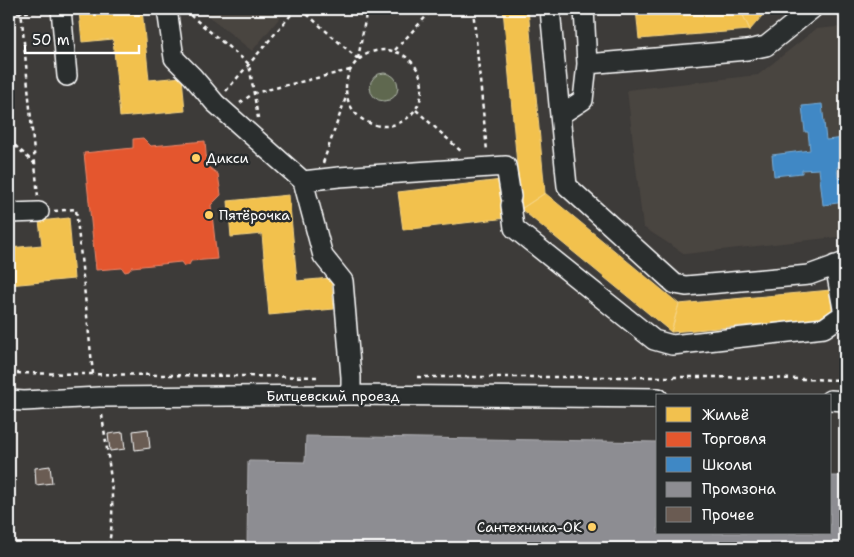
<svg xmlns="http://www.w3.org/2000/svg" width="854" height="557" font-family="'Shantell Sans',sans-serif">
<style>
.built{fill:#4a4540}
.green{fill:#5e6850;stroke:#aeb4a8}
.homes{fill:#f2c14e;stroke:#f6d483}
.shops{fill:#e4572e;stroke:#ec896d}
.schools{fill:#3f88c5;stroke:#79acd6}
.industry{fill:#8d8d92;stroke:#afafb3}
.building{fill:#6a5b52;stroke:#fff}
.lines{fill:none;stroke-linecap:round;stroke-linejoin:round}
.minor-casing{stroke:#fff;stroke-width:22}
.path{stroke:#fff;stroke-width:2.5;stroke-dasharray:4 4;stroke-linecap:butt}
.minor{stroke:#2a2d2e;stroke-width:19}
.poi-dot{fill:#ffd166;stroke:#2a2d2e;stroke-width:2}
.labels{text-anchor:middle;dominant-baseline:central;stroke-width:5;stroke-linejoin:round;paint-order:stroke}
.poi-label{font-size:14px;fill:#fff;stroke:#2a2d2e;text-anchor:start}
.street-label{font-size:14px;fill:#fff;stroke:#2a2d2e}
</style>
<rect width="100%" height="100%" fill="#3d3b39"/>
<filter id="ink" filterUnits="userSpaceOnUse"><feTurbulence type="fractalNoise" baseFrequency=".02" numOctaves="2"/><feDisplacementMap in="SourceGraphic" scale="10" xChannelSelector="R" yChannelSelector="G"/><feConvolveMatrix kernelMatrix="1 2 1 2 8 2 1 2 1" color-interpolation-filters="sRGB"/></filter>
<g filter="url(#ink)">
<!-- built -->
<path class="built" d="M200,9H287L252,51Z
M837,27L845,33V236L685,254L643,227L627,90L758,75L816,29Z"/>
<!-- green -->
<path class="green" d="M370 87a14 14 0 1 1 28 0a14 14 0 1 1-28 0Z"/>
<!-- homes -->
<path class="homes" d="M101,9H142L149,80L182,77L185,111L120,117L113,39L82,42L79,11Z
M503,9H528L545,193L521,209Z
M636,9H740L750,30L639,39Z
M740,9H768L750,30Z
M502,180L520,196L521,204L505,205L507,218L403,230L398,192Z
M545,193L679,304L671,332L521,209Z
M289,195L297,281L331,278L334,309L269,315L262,234L231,237L228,201Z
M69,218L74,279L9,285V248L42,245L39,221Z
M831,290L834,318L671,332L679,304Z"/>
<!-- shops -->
<path class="shops" d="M143,138L151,146L205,141L207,166L218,174L221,195L211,205L217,259L191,261L189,265L184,266L181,262L132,267L129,271L125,272L122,268L96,270L84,153L133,148V139Z"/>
<!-- schools -->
<path class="schools" d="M822,104L826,140L845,138V166L837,167L838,178L843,177L845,202L823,205L819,169L802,170V173L774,176L772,155L810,150L808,132H805L802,106Z"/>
<!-- industry -->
<path class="industry" d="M306,436L658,442V533H830V476H845V548H247L248,461L305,462Z"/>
<!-- building -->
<path class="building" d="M148,429L150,448L135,450L133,431Z
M123,432L125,449L110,451L108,434Z
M50,466L52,483L36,485L35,468Z"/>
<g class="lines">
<!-- minor casing -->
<g class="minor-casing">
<path id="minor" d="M61,9L67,76
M167,9L174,58L192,76L215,103L303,181
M550,9L560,115
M584,9L587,64
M812,9L766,46L747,50L587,64L583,100L560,115L567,186L675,284L686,286L809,275L845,262
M511,205L514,228L654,340L672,345L824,328L844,314L835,265
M9,213L39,212
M351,395V377L343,281L323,256L303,181L339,177L506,166L511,197
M9,400L24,401L99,397L351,395L658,398
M830,400L845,401"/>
</g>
<!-- path -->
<path class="path" d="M21,9L38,197
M301,9L358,59
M473,9L487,151
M841,9L845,12
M184,10L249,64L258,118
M9,14L45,10
M346 88a38 38 0 1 1 76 0a38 38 0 1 1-76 0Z
M395,50L433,9
M358,59L367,9
M226,91L296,9
M240,103L254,93L350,70
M416,110L463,153
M9,140L34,163
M323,163L346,97
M54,211L76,209L93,374
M9,373L319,377
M417,377H714L845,380
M102,415C108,459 118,505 108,548"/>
<!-- minor -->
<use href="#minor" class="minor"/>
</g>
</g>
<!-- markers -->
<g class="poi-dot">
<circle cx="196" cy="158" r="5"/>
<circle cx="209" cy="215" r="5"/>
<circle cx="592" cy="527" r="5"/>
</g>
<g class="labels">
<!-- poi labels -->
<g class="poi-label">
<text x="206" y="158">Дикси</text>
<text x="219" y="215">Пятёрочка</text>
<text x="582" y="527" text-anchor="end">Сантехника-ОК</text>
</g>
<!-- street labels -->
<g class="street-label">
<text x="333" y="396">Битцевский проезд</text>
</g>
</g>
<!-- margin -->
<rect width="854" height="557" fill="none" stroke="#2a2d2e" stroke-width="30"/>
<rect x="15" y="15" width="824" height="527" fill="none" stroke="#fff" stroke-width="2" filter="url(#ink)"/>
<!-- legend -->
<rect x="656" y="394" width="175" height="140" fill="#2a2d2e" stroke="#7f8182"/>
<rect x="666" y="407" width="25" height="15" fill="#f2c14e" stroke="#7f8182"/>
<text x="702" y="420" font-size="15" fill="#ffffff">Жильё</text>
<rect x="666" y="432" width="25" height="15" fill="#e4572e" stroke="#7f8182"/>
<text x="702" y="444" font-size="15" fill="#ffffff">Торговля</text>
<rect x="666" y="457" width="25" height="15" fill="#3f88c5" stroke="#7f8182"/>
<text x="702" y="470" font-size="15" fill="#ffffff">Школы</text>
<rect x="666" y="482" width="25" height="15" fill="#8d8d92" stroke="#7f8182"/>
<text x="702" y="494" font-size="15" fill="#ffffff">Промзона</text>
<rect x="666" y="507" width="25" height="15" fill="#6a5b52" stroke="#7f8182"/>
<text x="702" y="520" font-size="15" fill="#ffffff">Прочее</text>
<!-- scale -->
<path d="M25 45v8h114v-8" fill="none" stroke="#ffffff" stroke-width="2.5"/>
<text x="32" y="45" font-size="15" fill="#ffffff" stroke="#2a2d2e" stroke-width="4" paint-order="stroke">50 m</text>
</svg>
